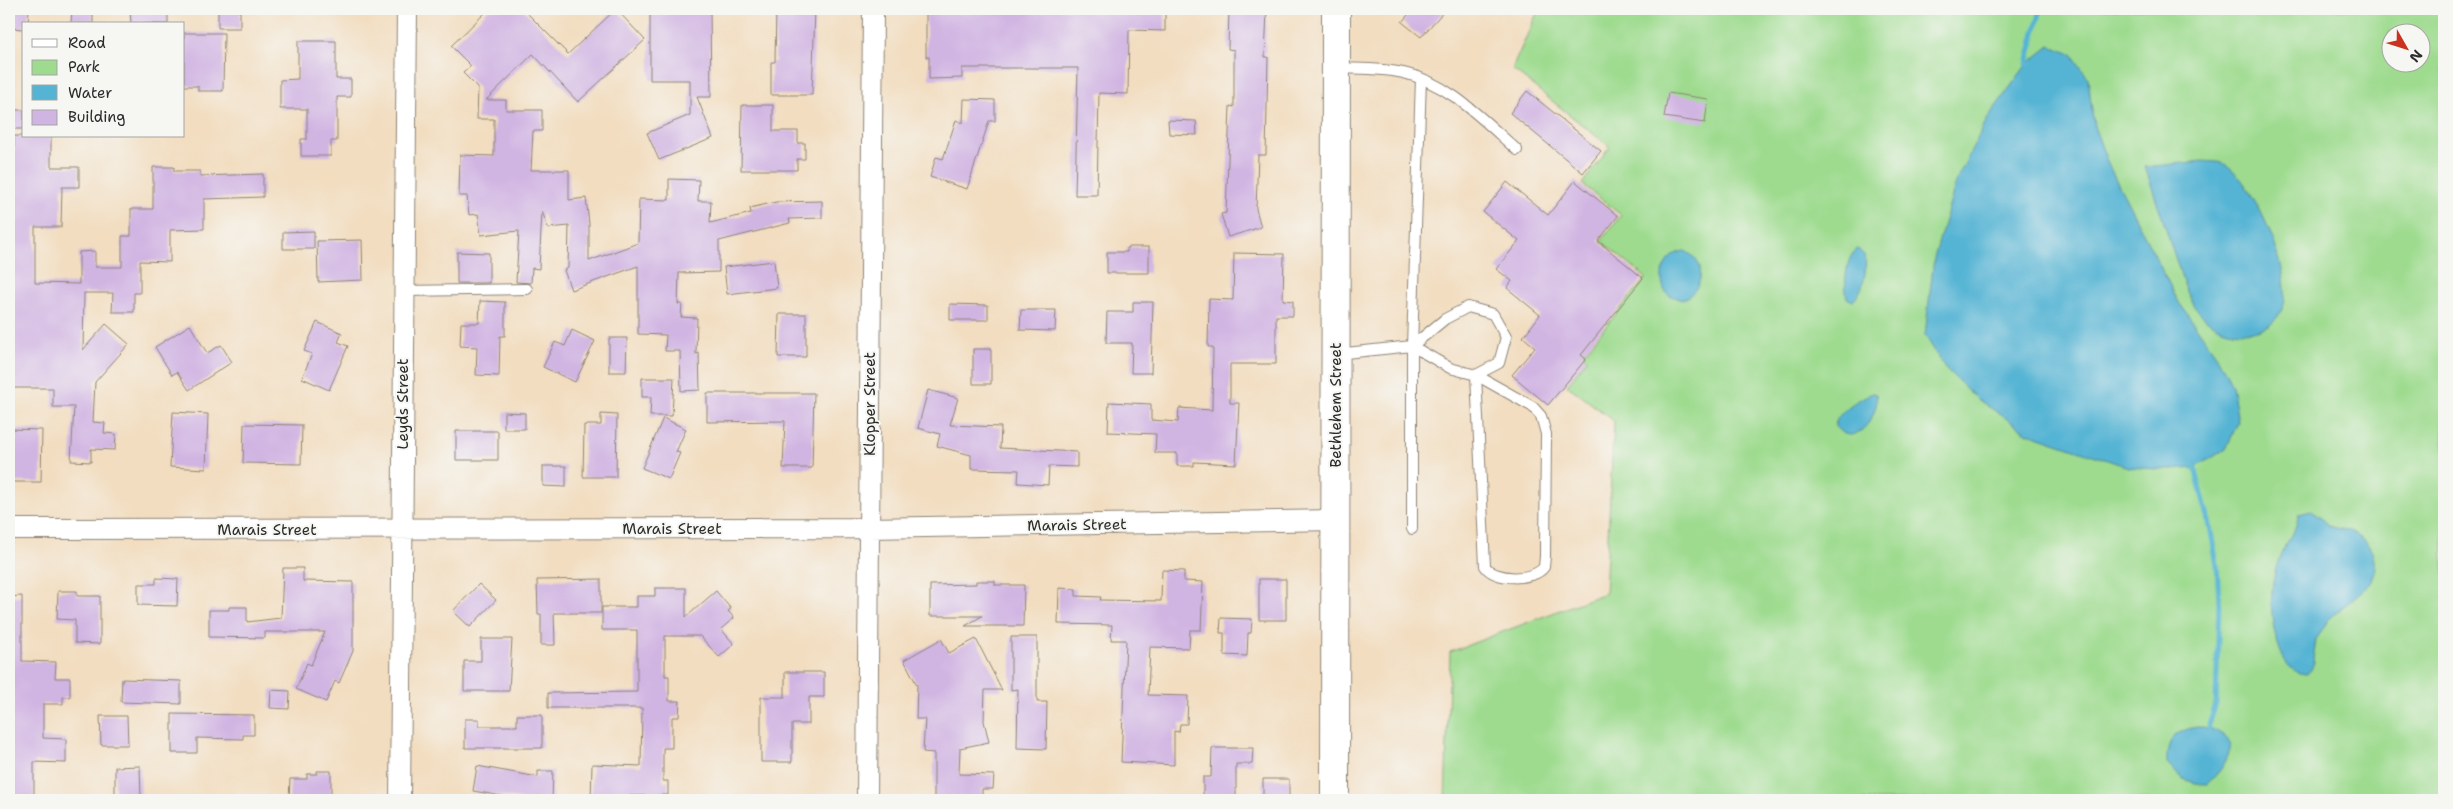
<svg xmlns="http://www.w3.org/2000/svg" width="2453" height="809" font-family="'Shantell Sans',sans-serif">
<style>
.green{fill:#9edb8f;stroke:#64835d;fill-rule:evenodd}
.water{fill:#55b4d4;stroke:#407080}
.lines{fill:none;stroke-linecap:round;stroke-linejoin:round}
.stream{stroke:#55b4d4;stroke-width:5}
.building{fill:#d0b4e2}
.lane-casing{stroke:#8e8476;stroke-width:12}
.street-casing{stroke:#8e8476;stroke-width:22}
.secondary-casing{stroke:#8e8476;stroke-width:30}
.lane{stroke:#fff;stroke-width:10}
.street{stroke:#fff;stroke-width:20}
.secondary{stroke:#fff;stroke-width:28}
.labels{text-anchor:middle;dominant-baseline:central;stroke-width:4;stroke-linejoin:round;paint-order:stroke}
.street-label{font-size:15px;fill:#2b2b2b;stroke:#f6f6f2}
</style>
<rect width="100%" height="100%" fill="#f6f6f2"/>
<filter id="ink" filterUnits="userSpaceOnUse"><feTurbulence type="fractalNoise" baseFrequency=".02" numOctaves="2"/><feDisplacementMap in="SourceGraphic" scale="10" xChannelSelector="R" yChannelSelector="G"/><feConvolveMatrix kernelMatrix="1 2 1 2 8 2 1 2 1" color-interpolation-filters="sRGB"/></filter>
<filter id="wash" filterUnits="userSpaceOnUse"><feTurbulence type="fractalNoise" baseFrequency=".0096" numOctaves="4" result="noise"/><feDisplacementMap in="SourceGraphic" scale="20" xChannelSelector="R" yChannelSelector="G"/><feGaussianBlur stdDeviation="1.12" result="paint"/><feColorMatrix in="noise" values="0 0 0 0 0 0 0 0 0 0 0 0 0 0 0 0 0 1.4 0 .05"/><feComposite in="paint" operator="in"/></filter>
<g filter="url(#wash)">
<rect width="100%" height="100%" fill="#f2ddc0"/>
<!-- green -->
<path class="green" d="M1532,9H2444V800H1445L1450,652L1605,593L1614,421L1567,385L1587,359L1583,354L1646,278L1601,241L1621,215L1582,184L1610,147L1512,69L1537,13ZM2390,32H2420V62H2390Z"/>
<!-- water -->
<path class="water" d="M2050,46L2072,54L2088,78L2094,126L2108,164L2178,301L2217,356L2232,385L2238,422L2226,449L2195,468L2171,470L2128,467L2028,433L1977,399L1945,368L1925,335L1934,258L1957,179L1989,116L2027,64Z
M2203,161C2209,162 2219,161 2225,164C2254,181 2295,276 2283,307C2271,339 2224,338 2203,316C2197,311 2192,301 2188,294C2182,282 2179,267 2174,254C2165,225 2155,196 2145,167Z
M1858,249L1865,256C1867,270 1864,291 1853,301L1847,298C1844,287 1845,255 1858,249Z
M1685,251C1708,262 1704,290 1682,300L1667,294C1655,278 1665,253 1685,251Z
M1873,393L1876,394C1881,415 1854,452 1835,426C1836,412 1861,397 1873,393Z
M2311,511L2321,518L2328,526L2352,532L2365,541L2372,551L2376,568L2371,583L2328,620L2316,640L2312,668L2307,674C2291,673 2284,662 2279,647C2268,617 2269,578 2283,549C2285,543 2291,539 2293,533C2296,527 2297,520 2299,514Z
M2197,727C2212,727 2223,732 2231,744C2228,762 2220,772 2207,784C2189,784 2180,778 2167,764C2166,740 2174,731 2197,727Z"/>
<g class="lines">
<!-- stream -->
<path class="stream" d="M2027,64L2041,9
M2195,468L2209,521L2217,565L2219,602L2216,704L2207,731"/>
</g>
<g id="blocks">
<!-- building -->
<path class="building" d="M9,9H29L28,24H24V29L9,28Z
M72,9H93V24H71Z
M130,9H168V24H131Z
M218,9L240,11V28H218Z
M489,9H523L568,54L616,9L645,40L578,102L533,54L486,100H506V110H542V131H533L531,170H569V200L586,198L589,224V261L638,243L639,199L669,200V179L699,180L698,201H711L710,223L751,213L750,208L776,202L822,201V218L789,219L790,223L719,241V272L679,273L678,304H682L681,317L697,318L696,354L699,353L700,390L681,391L680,351H665L666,335L638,334V266L571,290L564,270L568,268L569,226L548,228L542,211L539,269L532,268L531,283L516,282L519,231L481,235L478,214L469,215L467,196H459L460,155L494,156V119H477L478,88L463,73L471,66L451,46Z
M650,9H710L711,97H697L713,138L659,160L647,133L690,115V80H650Z
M776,9H815L812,95H771V62H775Z
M974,9H1165V31L1129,30L1128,94L1099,93L1097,195H1075L1078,68H962V78L929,79V57H926V12H974Z
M1229,9L1267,10L1265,57H1268L1266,155H1258L1256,209L1261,227L1228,237L1221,214L1226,213L1230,106L1234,107V50L1228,49Z
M1413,9H1446L1421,37L1402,22Z
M184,33H224L223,91H198V86H184Z
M298,41H336V79H351V97H337V141H331V156H301V139H307V109H280V80L298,79Z
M1527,91L1601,151L1583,173L1510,113Z
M1668,93L1708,99L1705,123L1664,117Z
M964,99L995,100V121H989L967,189L930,177L936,157L943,159L956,120L963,123Z
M742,105H773V131H798V143H805V159H797V170H741Z
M9,110H24V129H9Z
M1168,120L1196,121L1197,135L1169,134Z
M14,136H51V167H79V187H62L61,227H35V283L79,284V252L95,251V267H122V236H131V209H153V167H174V171H200V176L263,174V197L204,199V229L170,230V262L140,261V293H134V312H112L113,293H84L83,350L106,324L129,344L95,382L93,422L105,423L104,433L116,434L115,450L91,449V462L71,461L74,407H53V388H9V167H14Z
M1575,181L1618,216L1598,241L1643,278L1581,355L1586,359L1548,405L1512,375L1535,347L1523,337L1540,315L1507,288L1512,281L1496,269L1519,241L1483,212L1507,182L1548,215Z
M314,231V249H283V232Z
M362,240L363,280L318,282L317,241Z
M1127,247H1149V273H1107V252H1127Z
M457,252L489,253V283H457Z
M1234,253L1284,254L1283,300L1293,301V316H1276V364H1230V403H1239L1236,464L1194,462V466H1177V453H1155L1156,434L1108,432L1109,402L1151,404V420L1178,422L1179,408L1212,410L1213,347H1208L1209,299L1233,300Z
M774,261L777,288L727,294L724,267Z
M480,301L505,302V336H500L499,376L476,375L477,347L460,346L461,323H479Z
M1133,302H1153L1151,373H1131L1132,343H1106L1107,312H1133Z
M950,304L988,305V320H950Z
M1021,310H1056L1055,331L1020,330Z
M779,314H806V357H778Z
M317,322L342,333L338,342L348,346L329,390L302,378L312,354L304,351Z
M190,325L207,353L221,345L232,362L189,390L177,372L172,375L155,347Z
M572,330L595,341L575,382L543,367L555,342L565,346Z
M609,338H627L626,372H609Z
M973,349H991V384H973Z
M642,378H674L672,416H650L651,397H642Z
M928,390L958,398L950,425L1001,427L1000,448L1077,452V467L1049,466L1048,485L1018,483L1019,470L971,469V455L937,446L940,434L918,428Z
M707,393H814L812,468H783L785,421L707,422Z
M173,412L208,414L206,469L170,467Z
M504,412L525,413V429H504Z
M601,414L617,415L616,477H583L584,425H601Z
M663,418L686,429L676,452L680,453L669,479L642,468Z
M244,424L302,425L301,464L243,463Z
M9,429L42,430L41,482H9Z
M456,431H498V460H456Z
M543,466H566V487L543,486Z
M283,568H303V581L353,582V651L339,683L335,681L326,702L296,689L307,663L311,665L325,632H265V638L209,637V610H229V607H247V622L281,618Z
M1162,570L1184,571V581L1203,582L1201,630H1190L1189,648L1150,647L1148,695L1188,696L1187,724H1180L1179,732L1174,731V765L1121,762L1126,640H1111L1112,625L1058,624L1059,588L1076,589V596L1101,597L1100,600L1161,601Z
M156,578L178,579L177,606L138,605V584H156Z
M601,579V613H554L555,645H541V614H538L537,580Z
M1259,579H1286V620H1259Z
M976,581H995V585H1024L1023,626H965L982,616H930V585L976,584Z
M479,584L496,600L470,627L453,611Z
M655,588H686V617L716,591L731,609L728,611L734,618L721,629L734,644L719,657L700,636H665V676H669V701H680L679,717H672V748H663V781H668V795L630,796V800H591L592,764L641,766L642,708H548V693L637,692V630H602V607H637V596H655Z
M58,591H77V596H100V644L75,643V620L57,619Z
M22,596V661L56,662L55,678H70V697H63V704H43V738L66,739V763L34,762V800H9V597Z
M1221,618L1252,619L1251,633H1248L1247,656L1224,655V633H1220Z
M1011,637H1037V702H1047L1046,749L1017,748L1018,689L1011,690Z
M481,639H512L509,691H464V661H481Z
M941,639L949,653L976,639L1002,690H985L984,721L989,742L960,748L959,774L994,775L993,789H982V800H934V753L923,752L925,719H916L917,685L904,660Z
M785,672H824V697H809V724H792V762H761V697H785Z
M122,679L181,681V704L121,702Z
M271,690L290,691L289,709L270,708Z
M172,714L254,715V735H243V739L197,738V753H172Z
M517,715H542V748H465V719H479V726H517Z
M100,716H127L128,745H101Z
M1212,748H1253L1252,764H1236V797H1203V777H1211Z
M140,766L141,800H115V767Z
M477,766L538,777V771H553L552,800H525L473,791Z
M317,771H331V800H289L290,779H307V774H317Z
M1263,779H1289V800H1263Z"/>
</g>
</g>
<g filter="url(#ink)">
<use href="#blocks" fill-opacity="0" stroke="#8e8476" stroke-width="1"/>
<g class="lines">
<!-- lane casing -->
<g class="lane-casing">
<path id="lane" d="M1338,68C1359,69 1382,68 1403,73C1448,82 1484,121 1517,150
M404,291L527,289
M1468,307L1493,314L1506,337L1499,363L1476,375L1450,368L1412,346L1445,319Z
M1336,354L1412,346
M1476,375L1533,407L1541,416L1546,434L1545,556L1544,567C1534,581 1494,581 1485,566Z
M1412,529V346L1421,79"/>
</g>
<!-- street casing -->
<g class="street-casing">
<path id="street" d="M9,529L869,528L1336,520
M400,800L407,9
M867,800L873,9"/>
</g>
<!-- secondary casing -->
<g class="secondary-casing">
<path id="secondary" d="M1335,800L1336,9"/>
</g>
<!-- lane -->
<use href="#lane" class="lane"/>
<!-- street -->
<use href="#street" class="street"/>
<!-- secondary -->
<use href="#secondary" class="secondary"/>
</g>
</g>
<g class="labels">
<!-- street labels -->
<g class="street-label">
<text transform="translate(403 404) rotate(-90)">Leyds Street</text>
<text transform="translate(870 404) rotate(-90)">Klopper Street</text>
<text transform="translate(1336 405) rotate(-90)">Bethlehem Street</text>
<text transform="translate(1077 525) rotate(-1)">Marais Street</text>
<text x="672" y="529">Marais Street</text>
<text x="267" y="530">Marais Street</text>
</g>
</g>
<!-- margin -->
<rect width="2453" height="809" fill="none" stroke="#f6f6f2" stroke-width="30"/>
<!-- legend -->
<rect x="22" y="22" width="162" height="115" fill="#f6f6f2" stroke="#a5a5a2"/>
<rect x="32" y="39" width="25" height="8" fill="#ffffff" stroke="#a5a5a2"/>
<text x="68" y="48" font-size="15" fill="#2b2b2b">Road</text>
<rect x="32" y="60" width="25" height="15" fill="#9edb8f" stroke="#a5a5a2"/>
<text x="68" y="72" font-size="15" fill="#2b2b2b">Park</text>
<rect x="32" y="85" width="25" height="15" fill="#55b4d4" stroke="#a5a5a2"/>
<text x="68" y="98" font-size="15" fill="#2b2b2b">Water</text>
<rect x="32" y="110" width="25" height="15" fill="#d0b4e2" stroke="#a5a5a2"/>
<text x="68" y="122" font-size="15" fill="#2b2b2b">Building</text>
<!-- north arrow -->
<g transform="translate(2406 48) rotate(129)"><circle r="24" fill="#f6f6f2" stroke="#a5a5a2"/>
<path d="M0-4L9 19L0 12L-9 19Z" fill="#c8321e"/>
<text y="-8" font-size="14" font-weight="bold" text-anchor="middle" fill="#2b2b2b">N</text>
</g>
</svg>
